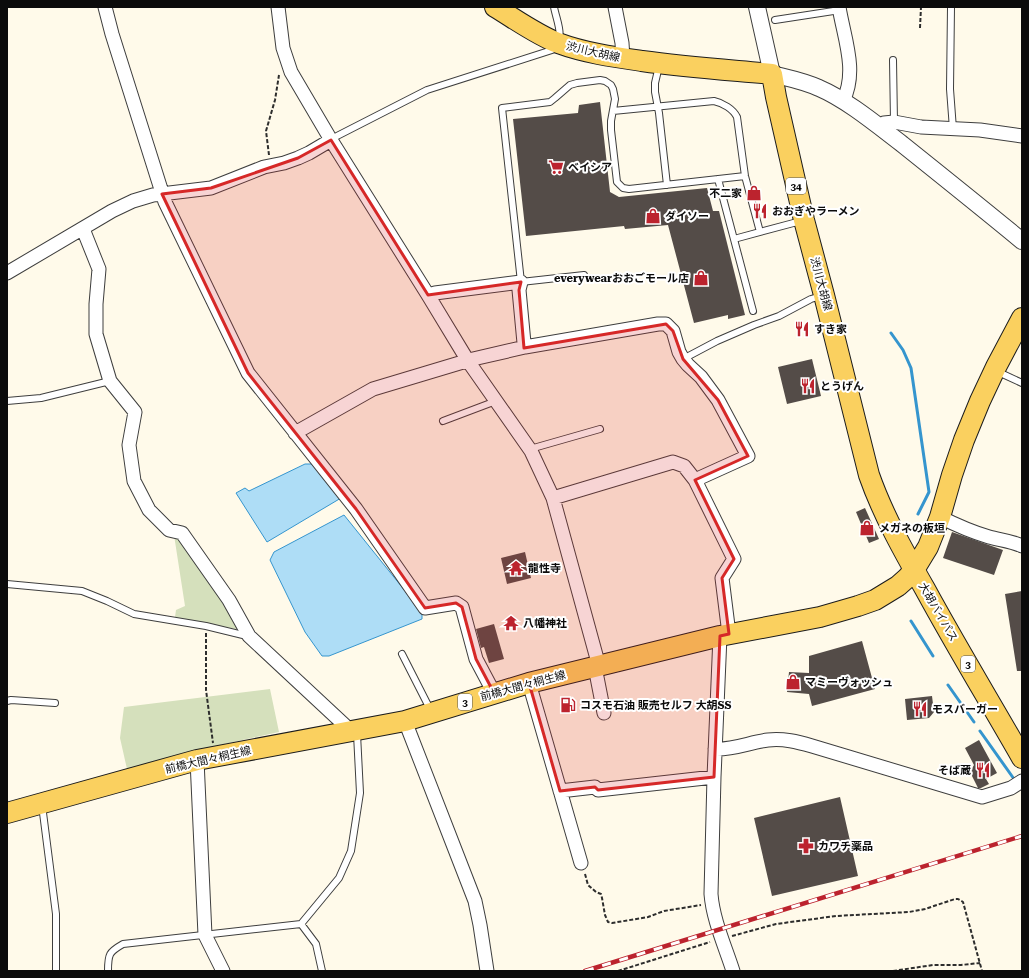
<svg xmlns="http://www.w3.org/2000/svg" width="1029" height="978" font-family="'Roboto Serif','Noto Sans JP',serif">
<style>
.cemetery{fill:#d5e0bc}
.water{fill:#aeddf6;stroke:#3595ce}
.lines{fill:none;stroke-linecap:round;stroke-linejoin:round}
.stream{stroke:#3595ce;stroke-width:3}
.building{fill:#544c48}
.service-casing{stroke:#3e3e3e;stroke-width:8}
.minor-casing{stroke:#3e3e3e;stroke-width:15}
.tertiary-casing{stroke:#3e3e3e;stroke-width:18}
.primary-casing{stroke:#1c1c1c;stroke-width:22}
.path{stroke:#2d2d2d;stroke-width:2;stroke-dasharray:4 2;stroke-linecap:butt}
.service{stroke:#fff;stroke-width:6}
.minor{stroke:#fff;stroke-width:13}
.tertiary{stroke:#fff;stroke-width:16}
.primary{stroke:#fad05f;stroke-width:20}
.rail-casing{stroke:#bc232e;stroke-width:4.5}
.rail{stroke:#fff;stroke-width:3;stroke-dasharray:9;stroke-linecap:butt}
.marked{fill:#d62828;fill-opacity:0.2;stroke:#d62828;stroke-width:3;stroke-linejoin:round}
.labels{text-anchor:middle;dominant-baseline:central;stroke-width:4;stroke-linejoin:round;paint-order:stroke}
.shield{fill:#fff;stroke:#545454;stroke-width:1}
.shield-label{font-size:10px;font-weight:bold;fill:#0b0b0b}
.street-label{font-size:11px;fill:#0b0b0b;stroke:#fff}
.poi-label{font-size:11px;font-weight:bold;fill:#0b0b0b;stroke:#fff;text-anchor:start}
</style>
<rect width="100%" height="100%" fill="#fffaea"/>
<!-- cemetery -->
<path class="cemetery" d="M174,535L181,539L241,630L175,617L176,610L185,606Z
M270,689L279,732L220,745L127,769L120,738L124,707Z"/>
<!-- water -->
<path class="water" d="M305,464H312L341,498L267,542L236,493L245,488L249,491Z
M344,515L422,612V619L329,656H322L305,632L270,560L274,552Z"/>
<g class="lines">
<!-- stream -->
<path class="stream" d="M891,333L903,350L911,368L929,492L918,514
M911,621L933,656
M948,685L974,722
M980,731L1014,779"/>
</g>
<!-- building -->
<path class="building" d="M600,102L610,192L619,197L707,188L713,211H719L745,315L728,319V315L694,323L668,225L625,229L624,226L526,236L513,119L578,113L579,105Z
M812,359L821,396L787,404L778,367Z
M865,508L879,539L869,543L856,512Z
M952,532L1003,550L994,575L943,558Z
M525,552L531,578L507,584L501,558Z
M1022,591V671H1017L1005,594Z
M494,624L504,659L489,663L484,647L481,648L476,629Z
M862,641L875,689L812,706L809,694L787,692L789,672L809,673V656Z
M932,696L934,712L929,718L907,720L905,699Z
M979,740L997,773L986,779L989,784L981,788H978L970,772L974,765L965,748Z
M840,797L858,876L772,896L754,818Z"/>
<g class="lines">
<!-- service casing -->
<g class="service-casing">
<path id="service" d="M951,7L950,89L953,129
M775,20L840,10
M893,60L894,122
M659,66L655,83V92L659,113L667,185
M613,111L714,101C723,103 733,109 737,117L745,176L760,232
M331,140L337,136L427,90L552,50C566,38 557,23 554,7
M718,179L753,311
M734,239L801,221
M584,275L521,282L502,108L550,102L555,98L570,85L577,83L600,80L605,81L611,85L613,89L615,99L611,121V130L617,182L623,188L629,189L745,176
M683,359L717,341L754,325L779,316L811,299L821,296
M996,371L1022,383
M7,401L41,398L110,381
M443,421L496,401
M530,449L600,429
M7,584L82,591L107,601L134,614L206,626L247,636
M402,654L431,711
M7,701L11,700L55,703
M42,805L56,914V971
M301,924L316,944L322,971
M108,971C108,954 109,952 123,944L301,924L339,878L351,851L360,793L357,734"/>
</g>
<!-- minor casing -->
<g class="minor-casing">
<path id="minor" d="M105,7L112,34L165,202L248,373L356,509L425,608L456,603L462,607L476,659L494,693
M278,7L283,48L291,72L331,140L428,295L468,361L531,451L553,498L599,666
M615,7L622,43L623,59
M839,7C844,38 858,71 843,101
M879,126L884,123L894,122L921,127L980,130L1022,136
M83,229L99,269L96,304V334L110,381L135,412L129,445L134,481L149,510L169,530L182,533L229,600L249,636L351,731
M7,273L112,211L133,201L153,195L211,188L264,167L284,163L298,158L309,153L331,140
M428,295L435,293L521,282L519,290L524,343L525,347
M295,433L373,389L473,359L525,347L658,324H666L673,331L679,352L683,359L688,365L701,377L718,400L748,456L695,480
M553,498L673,462L684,466L695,480L734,559L722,578L729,634
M940,517C956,525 972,532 989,537C1000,540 1012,541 1022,546
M720,636L714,777L711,894C713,920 725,946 733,971
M595,667L604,713
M529,683L581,863
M405,721L475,901L480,925L487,971
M715,749C733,750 751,742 768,740C783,738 798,742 812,746L982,797L1011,788L1022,781
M197,760L205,935L223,971
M560,791L595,787L598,790L714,777"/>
</g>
<!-- tertiary casing -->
<g class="tertiary-casing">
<path id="tertiary" d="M757,7L772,74C788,78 804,81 819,88C847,100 877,125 902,144C942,176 982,208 1022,241"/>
</g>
<!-- primary casing -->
<g class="primary-casing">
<path id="primary" d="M495,7C515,19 537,35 558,43C585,53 614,57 642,61C685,67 729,70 772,74L776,97L804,220L824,295L869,475C883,515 904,552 925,589C956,646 990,702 1022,758
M7,813L197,760L405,721L529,683L720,636L820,617L858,606L875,600L898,586L907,578L914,570L928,547L940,517L952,475L964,440L980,401L996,367L1022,318"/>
</g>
<!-- path -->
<path class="path" d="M920,28L921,7
M269,155L266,131L275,100L279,75
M206,633V690L213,743
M585,874L588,885L596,892L601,894L602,898L605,915L608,922L612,923L648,917L664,911L701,905
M732,936L776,924L836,916L909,912L925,909L955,899H958L963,902L982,971
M618,971L710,942
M893,971L933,965H961L980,963"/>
<!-- service -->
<use href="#service" class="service"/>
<!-- minor -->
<use href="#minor" class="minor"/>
<!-- tertiary -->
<use href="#tertiary" class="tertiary"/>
<!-- primary -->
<use href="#primary" class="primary"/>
<!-- rail casing -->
<g class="rail-casing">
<path id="rail" d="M585,971L1022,836"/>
</g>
<!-- rail -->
<use href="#rail" class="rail"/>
</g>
<!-- marked area -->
<path class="marked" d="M331,140L428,295L521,282L519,290L524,348L666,324L673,331L683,359L718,400L748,456L695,480L734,559L722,578L729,634L720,636L714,777L598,790L595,787L560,791L529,683L494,693L476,659L462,607L456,603L425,608L356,509L248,373L162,194L211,188L298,158Z"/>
<!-- icons -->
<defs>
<g id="supermarket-bare" transform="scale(1.2)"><path d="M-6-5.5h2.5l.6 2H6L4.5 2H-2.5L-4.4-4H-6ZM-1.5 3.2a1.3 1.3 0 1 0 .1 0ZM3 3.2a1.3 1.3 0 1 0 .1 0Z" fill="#bc232e" stroke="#fff" stroke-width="2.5" paint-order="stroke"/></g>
<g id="shop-bare" transform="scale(1.2)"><path d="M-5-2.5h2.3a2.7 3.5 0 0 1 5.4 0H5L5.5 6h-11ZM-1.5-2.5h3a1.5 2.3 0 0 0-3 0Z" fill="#bc232e" stroke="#fff" stroke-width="2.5" paint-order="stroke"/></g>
<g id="restaurant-bare" transform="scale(1.2)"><path d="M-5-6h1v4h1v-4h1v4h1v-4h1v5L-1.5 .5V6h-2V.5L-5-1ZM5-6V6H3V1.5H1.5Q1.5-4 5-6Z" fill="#bc232e" stroke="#fff" stroke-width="2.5" paint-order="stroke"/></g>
<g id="temple-bare" transform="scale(1.2)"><path d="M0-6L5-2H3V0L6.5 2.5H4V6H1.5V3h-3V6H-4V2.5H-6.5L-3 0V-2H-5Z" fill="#bc232e" stroke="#fff" stroke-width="2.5" paint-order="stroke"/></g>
<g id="fuel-bare" transform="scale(1.2)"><path d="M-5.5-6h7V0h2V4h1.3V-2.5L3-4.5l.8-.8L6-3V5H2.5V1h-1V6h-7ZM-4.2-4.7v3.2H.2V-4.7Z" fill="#bc232e" stroke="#fff" stroke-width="2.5" paint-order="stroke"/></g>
<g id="pharmacy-bare" transform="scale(1.2)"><path d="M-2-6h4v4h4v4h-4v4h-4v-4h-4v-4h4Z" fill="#bc232e" stroke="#fff" stroke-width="2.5" paint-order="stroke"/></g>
</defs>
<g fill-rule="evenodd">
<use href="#supermarket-bare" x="556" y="167"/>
<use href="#shop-bare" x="754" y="193"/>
<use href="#restaurant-bare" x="760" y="211"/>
<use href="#shop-bare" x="653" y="216"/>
<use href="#shop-bare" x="701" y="278"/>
<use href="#restaurant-bare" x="802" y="329"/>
<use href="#restaurant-bare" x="808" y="386"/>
<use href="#shop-bare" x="867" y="528"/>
<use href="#temple-bare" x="516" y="568"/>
<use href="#temple-bare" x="511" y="623"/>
<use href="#shop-bare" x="793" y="682"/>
<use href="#fuel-bare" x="568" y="705"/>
<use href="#restaurant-bare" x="920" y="709"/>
<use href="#restaurant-bare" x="983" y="770"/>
<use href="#pharmacy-bare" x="806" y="846"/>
</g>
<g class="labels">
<!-- shield labels -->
<g class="shield">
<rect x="786" y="178" width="20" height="16" rx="3"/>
<rect x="961" y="656" width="14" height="16" rx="3"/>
<rect x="458" y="694" width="14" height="16" rx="3"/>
</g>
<g class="shield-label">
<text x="796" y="186">34</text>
<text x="968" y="664">3</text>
<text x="465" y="702">3</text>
</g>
<!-- street labels -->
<g class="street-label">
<text transform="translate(593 52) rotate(13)">渋川大胡線</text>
<text transform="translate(821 284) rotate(75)">渋川大胡線</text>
<text transform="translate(938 612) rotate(60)">大胡バイパス</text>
<text transform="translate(523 686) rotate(-15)">前橋大間々桐生線</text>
<text transform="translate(208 760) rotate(-13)">前橋大間々桐生線</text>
</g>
<!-- poi labels -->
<g class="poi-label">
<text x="568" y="167">ベイシア</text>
<text x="742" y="193" text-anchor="end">不二家</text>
<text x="772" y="211">おおぎやラーメン</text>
<text x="665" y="216">ダイソー</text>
<text x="689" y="278" text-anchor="end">everywearおおごモール店</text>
<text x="814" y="329">すき家</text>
<text x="820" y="386">とうげん</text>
<text x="879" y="528">メガネの板垣</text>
<text x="528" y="568">龍性寺</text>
<text x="523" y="623">八幡神社</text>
<text x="805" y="682">マミーヴォッシュ</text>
<text x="580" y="705">コスモ石油 販売セルフ 大胡SS</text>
<text x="932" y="709">モスバーガー</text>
<text x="971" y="770" text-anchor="end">そば蔵</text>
<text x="818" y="846">カワチ薬品</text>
</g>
</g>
<!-- border -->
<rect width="1029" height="978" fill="none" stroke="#0b0b0b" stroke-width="16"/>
</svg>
